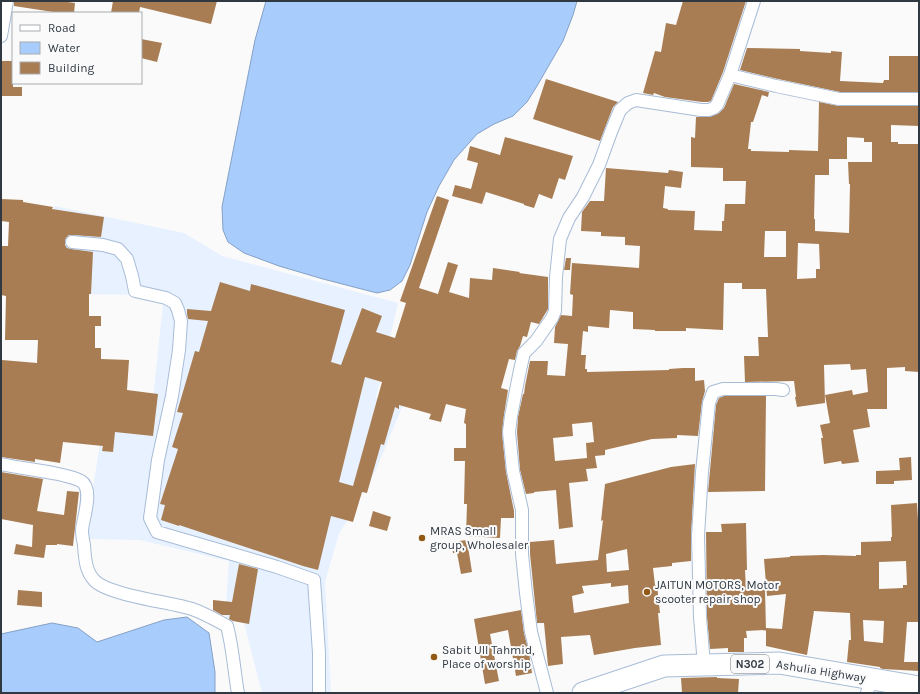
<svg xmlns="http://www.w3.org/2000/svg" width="920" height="694" font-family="Karla,sans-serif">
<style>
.built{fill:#e7f1ff}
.water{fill:#a8cdfd;stroke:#84a0c5}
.building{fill:#a87d53;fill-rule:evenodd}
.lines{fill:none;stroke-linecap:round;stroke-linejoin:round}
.street-casing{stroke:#a8bcd6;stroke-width:14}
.highway-casing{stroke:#a8bcd6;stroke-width:23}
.street{stroke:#fff;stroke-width:12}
.highway{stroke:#fff;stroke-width:21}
.poi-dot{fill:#915913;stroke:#fafafa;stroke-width:1.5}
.labels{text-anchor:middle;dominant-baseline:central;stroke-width:4;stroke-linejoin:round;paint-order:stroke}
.shield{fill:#fafafa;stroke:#6d7279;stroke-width:1}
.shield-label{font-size:11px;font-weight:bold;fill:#303842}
.poi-label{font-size:12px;fill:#303842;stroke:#fafafa;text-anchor:start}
.street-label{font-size:12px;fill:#303842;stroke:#fafafa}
</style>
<rect width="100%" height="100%" fill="#fafafa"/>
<!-- built -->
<path class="built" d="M54,206L184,233L222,256L398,303L376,398L405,400L376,470L339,534L325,582L331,693H262L244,623L225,619L229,561L140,540L85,539L108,392L153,398L164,295L52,294Z"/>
<!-- water -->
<path class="water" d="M266,1H577L573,15L563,41L537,86L527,102L513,116L494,124L477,134L454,160L439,186L427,212L410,265L402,281L390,290L377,293L323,279L279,266L244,253L228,242L223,230L222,207L255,40Z
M187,617L209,633L215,672V693H1V634L52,623L78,628L97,642L164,620Z"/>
<!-- building -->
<path class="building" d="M14,1H61L75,3L74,13H60L14,6Z
M113,1H217L211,24L140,7L139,13H111Z
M683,1H746L723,72L711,101L708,102H702L665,97L654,93L653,95L643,93L655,51L661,52L666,23L676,25Z
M141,39L162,43L157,62L141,58Z
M747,48L800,49V51L831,53V51L842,52L840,81L883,83L884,80H889V56H919V92H840L778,79L740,70Z
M1,61H13V87H22V96H1Z
M546,79L618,102L613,107L600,141L533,119Z
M734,84L769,92L768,97L762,95L753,122H751L748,149H751V151L789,152V150L818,151L819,102L839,106H919V126L891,125V142H898V144H919V372L905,371V367L887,368V409H867L870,427L853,430L859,462L842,464L841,461L824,464L821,438H823L820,425L830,423L825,395L852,390L853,395L868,392L866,369L851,370L850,364L824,365L825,403L797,407L795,397H796L794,381L745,382L744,356H759L758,337H768L766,289H742V283H724L723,330L686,328V331H655V330L633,329V312L610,310L609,328L588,326V332L583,331L581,355H586L585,369H587V372L669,370V369L683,368H695V381L704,380L705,391L702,402L698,436L677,435V438L652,439L605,450V455L595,456L597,468L586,469L588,481L569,483L573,527L559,529L556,490L534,492V493L526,494L520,470L517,432L518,417L523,394H524L525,386L530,361H548L547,375L565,376L568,344L554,343L555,327L561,315L572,316L573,295L570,294L572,263L639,268L640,246L625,245V237L601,236V232L581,231L582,212L590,201H604L606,168L668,173L669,170L683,172L681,188L665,186L663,208L668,209V210L695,211L694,230L722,231V221H724L725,204H745L746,181H723V168L691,167V137L695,138L696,117H709L719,113L724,108ZM847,137L864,138V142H872V162H848L849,184H850L849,233L815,231V219H814L815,175H829V159H847ZM765,231H786V257H764ZM798,243L819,244L820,269H816V278L797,279ZM592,422L594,442L586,443L587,458L555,461L553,438L573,436L572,424Z
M505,137L573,156L565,180L559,178L552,199L539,194L534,208L524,205V204L486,192L482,204L452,196L455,185L471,189L478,163L467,160L470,146L500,155Z
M437,196L449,200L419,288L438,294L448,262L458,265L449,292L469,298L470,278L492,280L493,268L520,272L519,273L548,277V309L539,324L531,322L527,337L523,336L520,346L517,351L515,360L509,359L501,388L508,390L504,415L502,433L506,472L514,511V518H501L500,538L466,536L467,504H464L465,461H454V448H466V424L464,423L466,409L446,404L441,422L429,419L431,414L399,405V409L395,407L384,445L381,444L367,493L362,492L353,522L331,516L318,570L303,566L179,525V526L161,520L165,505L160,504L178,449L172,447L183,413L177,412L195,351L199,352L208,321L188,319L187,314V309L211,311L220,282L250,291L251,284L345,310L331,362L341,365L362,308L382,316L376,332L395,338L406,303L400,301ZM365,377L382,382L353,486L339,482Z
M1,199L23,200V202L53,207L52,209L104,217L101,237L73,235H69L66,238L65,241V245L67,248L71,249L93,252L91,294H89V316H101V326H95V348H101V359L129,360L127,390L158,394L153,436L115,432L113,452L102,451L103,446L63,442L60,463L35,459V462L1,457L2,360L37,363L38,340H5L6,296L1,295V246H8L9,222L1,221Z
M566,258H571L570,270H564Z
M724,396H766L765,491L708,492L716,405L719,398Z
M911,457L912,480L894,481V484H876V471L900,470L899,458Z
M695,464L691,536V561L672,563V566L653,568L655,585H657L660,613H658L661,645L635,648L594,655L590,635L561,637L563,664L548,666L544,623H537L530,554V542L554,540L556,564L598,560L603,520L601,521L605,484L671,467ZM627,549L629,570L607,572L606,554ZM611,583V587L628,585L629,603L574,613L572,596L584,593L582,586Z
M1,472L43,479L37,511L64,515L67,491L79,492L73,546L57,544V545H46L44,558L14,554L16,544L32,547L33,525L1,519Z
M917,503L919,536V622H907L904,662H919V671L883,669L880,668V667L847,662L849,640H851L850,613L814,611L807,655L766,646V628L782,629L786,594L767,596L764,559L790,557V556L823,555L856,556V555H861V542L891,541V537H892L891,505ZM906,561L907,585H903V588L879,589V562ZM863,620L884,621L883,643L864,641Z
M373,511L391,517L387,531L369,526Z
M746,523L747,570H745L746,589H765L766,630L746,631L747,638H744V652H728V648L710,649L707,617L706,532H722L721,524Z
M467,540L472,572L461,574L457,553H453L451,542Z
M239,564L258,569L249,624L233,621L229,619L230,615H222L213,610V600L232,602Z
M18,590L42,592V607L17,605Z
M521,610L524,633L529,653L532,673L516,676L508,630L490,634L499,681L485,684L474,619Z
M717,677V678L739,679L738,693H682L681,678Z"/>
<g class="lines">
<!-- street casing -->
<g class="street-casing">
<path id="street" d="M1,36L7,1
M730,75L776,86L839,99H919
M72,242L103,245L118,249L127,259L132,276L135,291L166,298L175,303L178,310L181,321L179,350L172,396L158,460L152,504L150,518L157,532L277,567L314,580L319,653V693
M1,464C20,468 39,470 58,474C66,476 74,477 81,481C94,489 83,518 82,530C82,535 83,540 84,545C85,557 85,570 94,580C107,595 170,602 192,609C204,613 216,620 227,626C233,648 234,671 238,693
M704,665L700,617L698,536L702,472L709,403L713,392L723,389H776L783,390
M547,693L531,632L526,593L522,554V510L513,471L509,432L511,416L520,370L524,353L536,341L552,318L555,311L556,277L560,239L569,218L583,197L599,165L611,132L620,110L628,103L636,100L701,110H709L714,108L717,105L730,75L754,1
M867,693L871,679"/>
</g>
<!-- highway casing -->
<g class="highway-casing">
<path id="highway" d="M583,693L664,666L779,663L919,687"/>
</g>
<!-- street -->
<use href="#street" class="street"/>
<!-- highway -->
<use href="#highway" class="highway"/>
</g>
<!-- markers -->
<g class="poi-dot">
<circle cx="422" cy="538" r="4"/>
<circle cx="647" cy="592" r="4"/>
<circle cx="434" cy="657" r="4"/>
</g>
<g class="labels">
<!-- shield labels -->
<rect class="shield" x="731" y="655" width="38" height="18" rx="3"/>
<g class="shield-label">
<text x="750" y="664">N302</text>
</g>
<!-- poi labels -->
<g class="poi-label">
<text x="430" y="531">MRAS Small<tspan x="430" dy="14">group, Wholesaler</tspan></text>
<text x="655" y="585">JAITUN MOTORS, Motor<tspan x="655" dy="14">scooter repair shop</tspan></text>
<text x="442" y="650">Sabit Ull Tahmid,<tspan x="442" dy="14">Place of worship</tspan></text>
</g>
<!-- street labels -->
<g class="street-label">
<text transform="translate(821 671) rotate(9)">Ashulia Highway</text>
</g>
</g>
<!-- border -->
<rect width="920" height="694" fill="none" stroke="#303842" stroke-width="4"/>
<!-- legend -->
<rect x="12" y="12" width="130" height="72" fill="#fafafa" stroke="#a9acb0"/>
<rect x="20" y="25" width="20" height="6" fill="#ffffff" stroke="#a9acb0"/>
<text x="48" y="32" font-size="12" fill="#303842">Road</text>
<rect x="20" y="42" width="20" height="12" fill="#a8cdfd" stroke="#a9acb0"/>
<text x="48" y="52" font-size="12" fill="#303842">Water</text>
<rect x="20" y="62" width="20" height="12" fill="#a87d53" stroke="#a9acb0"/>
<text x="48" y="72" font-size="12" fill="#303842">Building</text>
</svg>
